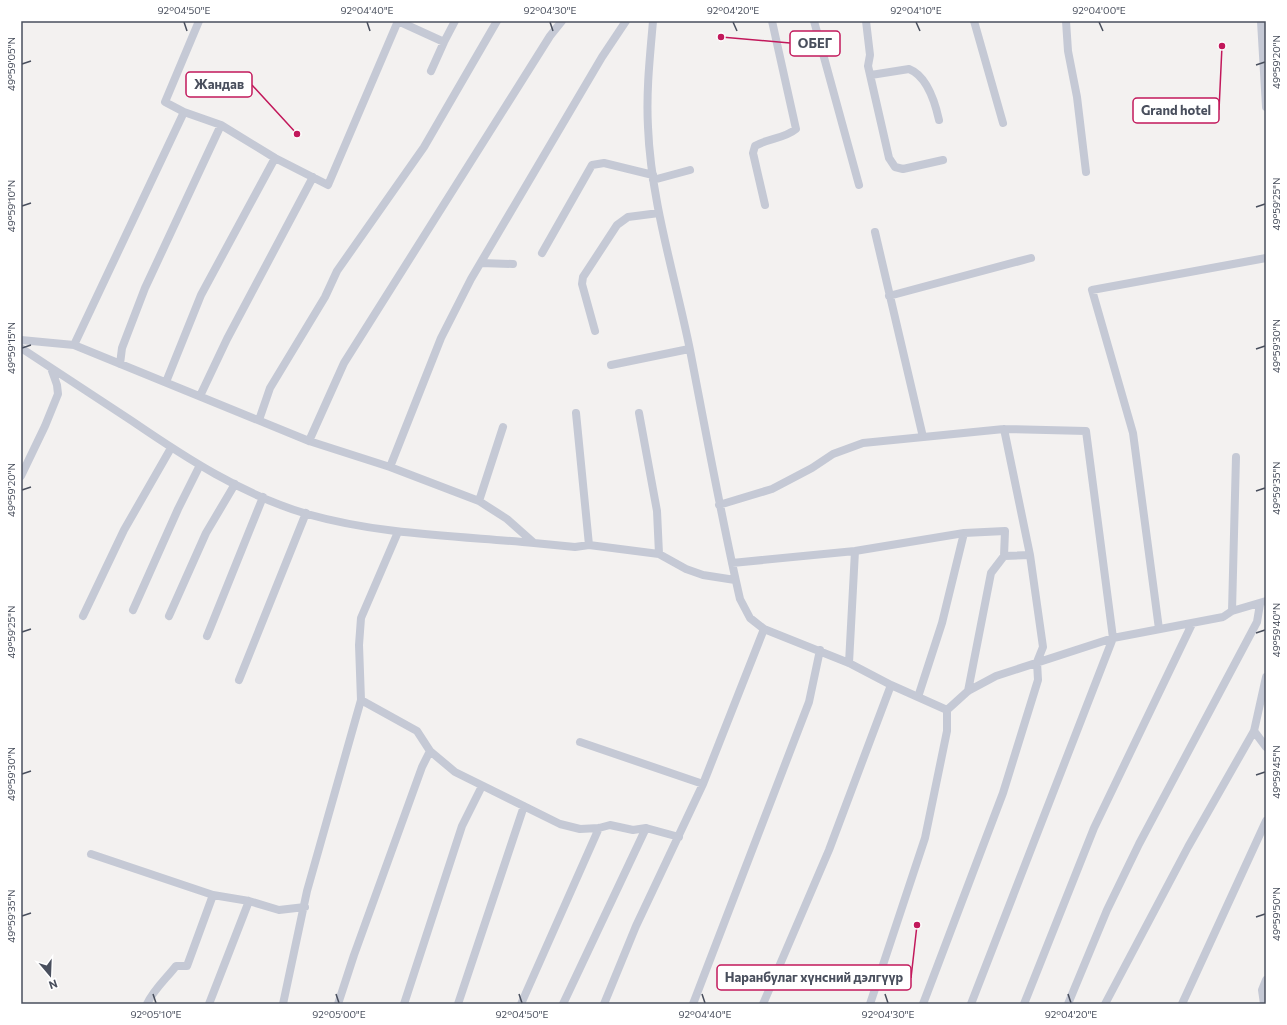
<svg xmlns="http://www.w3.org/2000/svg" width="1287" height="1025" font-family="Commissioner,sans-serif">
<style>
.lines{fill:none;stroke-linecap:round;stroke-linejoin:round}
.minor{stroke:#c5c9d5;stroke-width:8}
.ticks{fill:none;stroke:#494f5d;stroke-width:1.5}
.leader{fill:none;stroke:#c2185b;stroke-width:1.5}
.callout-dot{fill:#c2185b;stroke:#fff;stroke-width:1.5}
.callout{fill:#fff;stroke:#c2185b;stroke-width:1.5}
.callout-label{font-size:13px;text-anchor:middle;font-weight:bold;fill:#494f5d}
.neatline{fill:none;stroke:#494f5d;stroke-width:1.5}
.ticks-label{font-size:10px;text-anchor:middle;fill:#494f5d}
</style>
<rect width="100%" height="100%" fill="#f3f1f0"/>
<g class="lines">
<!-- minor -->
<path class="minor" d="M199,21L165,102L184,112L221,125L275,158L328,185L398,21
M398,21L444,42L455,21
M653,21C650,56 646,91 648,127C651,202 675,276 690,350C706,433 721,516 740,599L750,618L764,629L849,663L891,685L947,710V731L925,838L870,1004
M814,21L859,185
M866,21L870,55L868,66L889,158L895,167L903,169L943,160
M974,21L1003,123
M1066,21L1068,51L1077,97L1086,172
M1261,21L1266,107
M431,71L444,42
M871,75L909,69C927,76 935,102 939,120
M653,180L690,170
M765,205L753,153L755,146C768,138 784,139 796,129L772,21
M875,232L923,437
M542,253L592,165L604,163L653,175
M481,263L513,264
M889,296L1031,258
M595,331L582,284L583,277L617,225L628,217L659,213
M21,340L74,345L309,441L390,467L479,501L507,519L534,543L575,547L589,545L659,554L686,569L703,575L735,580
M74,345L184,112
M21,348C58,372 95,397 132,421C186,458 243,495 307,514C381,535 458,536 534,543
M120,364L122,348L145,288L221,125
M611,365L689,349
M166,382L201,295L275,158
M200,396L227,339L313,177
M576,413L589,545
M639,413L657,511L659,554
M259,420L270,388L325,297L337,271L424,147L497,21
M309,441L344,363L550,36L562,21
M390,467L441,338L471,279L602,57L626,21
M21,476L45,426L58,394L57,385L51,368
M479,501L503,427
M719,505L772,489L812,468L833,454L863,443L1004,429L1086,431L1113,638L971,1004
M732,563L855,551L964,533L1005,531L1004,556L1030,555
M133,610L178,509L200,465
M1232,611L1236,457
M83,616L124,530L171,448
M169,616L206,533L235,484
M1159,629L1133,433L1092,290L1266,258
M207,636L263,497
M849,663L855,551
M239,680L306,513
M968,691L991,573L1004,556
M918,697L942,623L964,533
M361,700L417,731L430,751L455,772L560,824L580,829L599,828L610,825L633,830L646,828
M947,710L968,691L996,676L1113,638L1223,617L1232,611L1266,601
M1254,731L1266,747
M580,742L703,784
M91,854L213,895L249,901L279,910L305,907
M147,1004C154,989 166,979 176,966H187L213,895
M209,1004L249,901
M283,1004L307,891L361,700L359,645L361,618L398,532
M338,1004L354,955L422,767L430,751
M404,1004L462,826L482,786
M458,1004L524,806
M521,1004L599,828
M563,1004L646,828L679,837
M604,1004L636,926L703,784L764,629
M693,1004L809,702L820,650
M763,1004L829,850L891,685
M923,1004L1003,793L1038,680L1037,662L1043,647L1030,555L1004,429
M1024,1004L1094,828L1192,624
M1068,1004L1107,910L1139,844L1257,622L1260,604
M1105,1004L1188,847L1254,731L1266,677
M1182,1004L1266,821
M1264,1004L1262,990L1266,980"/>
</g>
<!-- ticks -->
<path class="ticks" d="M184,22L187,31M367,22L370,31M550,22L553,31M733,22L737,31M916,22L920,31M1099,22L1103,31M22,64L31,61M1256,65L1265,62M22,206L31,203M1256,207L1265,204M22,348L31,345M1256,349L1265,346M22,490L31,487M1256,491L1265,488M22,632L31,629M1256,633L1265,630M22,774L31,771M1256,775L1265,772M22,916L31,913M1256,917L1265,914M153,994L156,1003M336,994L339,1003M519,994L522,1003M702,994L705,1003M885,994L888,1003M1068,994L1071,1003"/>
<!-- callouts -->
<path class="leader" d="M721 37L790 43M297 134L252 85M1222 46L1219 110M917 925L911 978"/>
<g class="callout-dot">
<circle cx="721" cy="37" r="4"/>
<circle cx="297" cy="134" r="4"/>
<circle cx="1222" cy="46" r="4"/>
<circle cx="917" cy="925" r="4"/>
</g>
<g class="callout">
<rect x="790" y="31" width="50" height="25" rx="4"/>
<rect x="186" y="72" width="66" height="25" rx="4"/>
<rect x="1133" y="98" width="86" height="25" rx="4"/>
<rect x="717" y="965" width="194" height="25" rx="4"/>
</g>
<g class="callout-label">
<text x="815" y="48">ОБЕГ</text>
<text x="219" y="89">Жандав</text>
<text x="1176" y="115">Grand hotel</text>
<text x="814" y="982">Наранбулаг хүнсний дэлгүүр</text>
</g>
<!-- border -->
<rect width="1287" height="1025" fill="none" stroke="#ffffff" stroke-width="44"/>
<!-- north arrow -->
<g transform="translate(50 975) rotate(161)" stroke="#ffffff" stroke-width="3" paint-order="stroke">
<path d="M0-3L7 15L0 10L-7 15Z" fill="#494f5d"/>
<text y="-6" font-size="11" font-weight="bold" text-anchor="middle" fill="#494f5d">N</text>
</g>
<rect x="22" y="22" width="1243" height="981" class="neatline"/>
<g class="ticks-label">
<text x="184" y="14">92°04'50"E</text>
<text x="367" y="14">92°04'40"E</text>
<text x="550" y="14">92°04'30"E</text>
<text x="733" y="14">92°04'20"E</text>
<text x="916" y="14">92°04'10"E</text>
<text x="1099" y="14">92°04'00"E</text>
<text transform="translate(1276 62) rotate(-90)" y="4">49°59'20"N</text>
<text transform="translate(11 64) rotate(-90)" y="4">49°59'05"N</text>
<text transform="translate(1276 204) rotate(-90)" y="4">49°59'25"N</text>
<text transform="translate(11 206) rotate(-90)" y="4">49°59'10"N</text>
<text transform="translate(1276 346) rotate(-90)" y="4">49°59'30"N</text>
<text transform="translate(11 348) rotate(-90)" y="4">49°59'15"N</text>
<text transform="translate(1276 488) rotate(-90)" y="4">49°59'35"N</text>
<text transform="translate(11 490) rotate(-90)" y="4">49°59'20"N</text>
<text transform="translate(1276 630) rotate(-90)" y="4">49°59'40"N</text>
<text transform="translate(11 632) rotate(-90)" y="4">49°59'25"N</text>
<text transform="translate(1276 772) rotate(-90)" y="4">49°59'45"N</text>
<text transform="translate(11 774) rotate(-90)" y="4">49°59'30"N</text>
<text transform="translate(1276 914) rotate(-90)" y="4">49°59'50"N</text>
<text transform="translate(11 916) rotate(-90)" y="4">49°59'35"N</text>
<text x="156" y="1018">92°05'10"E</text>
<text x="339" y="1018">92°05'00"E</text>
<text x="522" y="1018">92°04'50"E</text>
<text x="705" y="1018">92°04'40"E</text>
<text x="888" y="1018">92°04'30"E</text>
<text x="1071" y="1018">92°04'20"E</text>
</g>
</svg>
